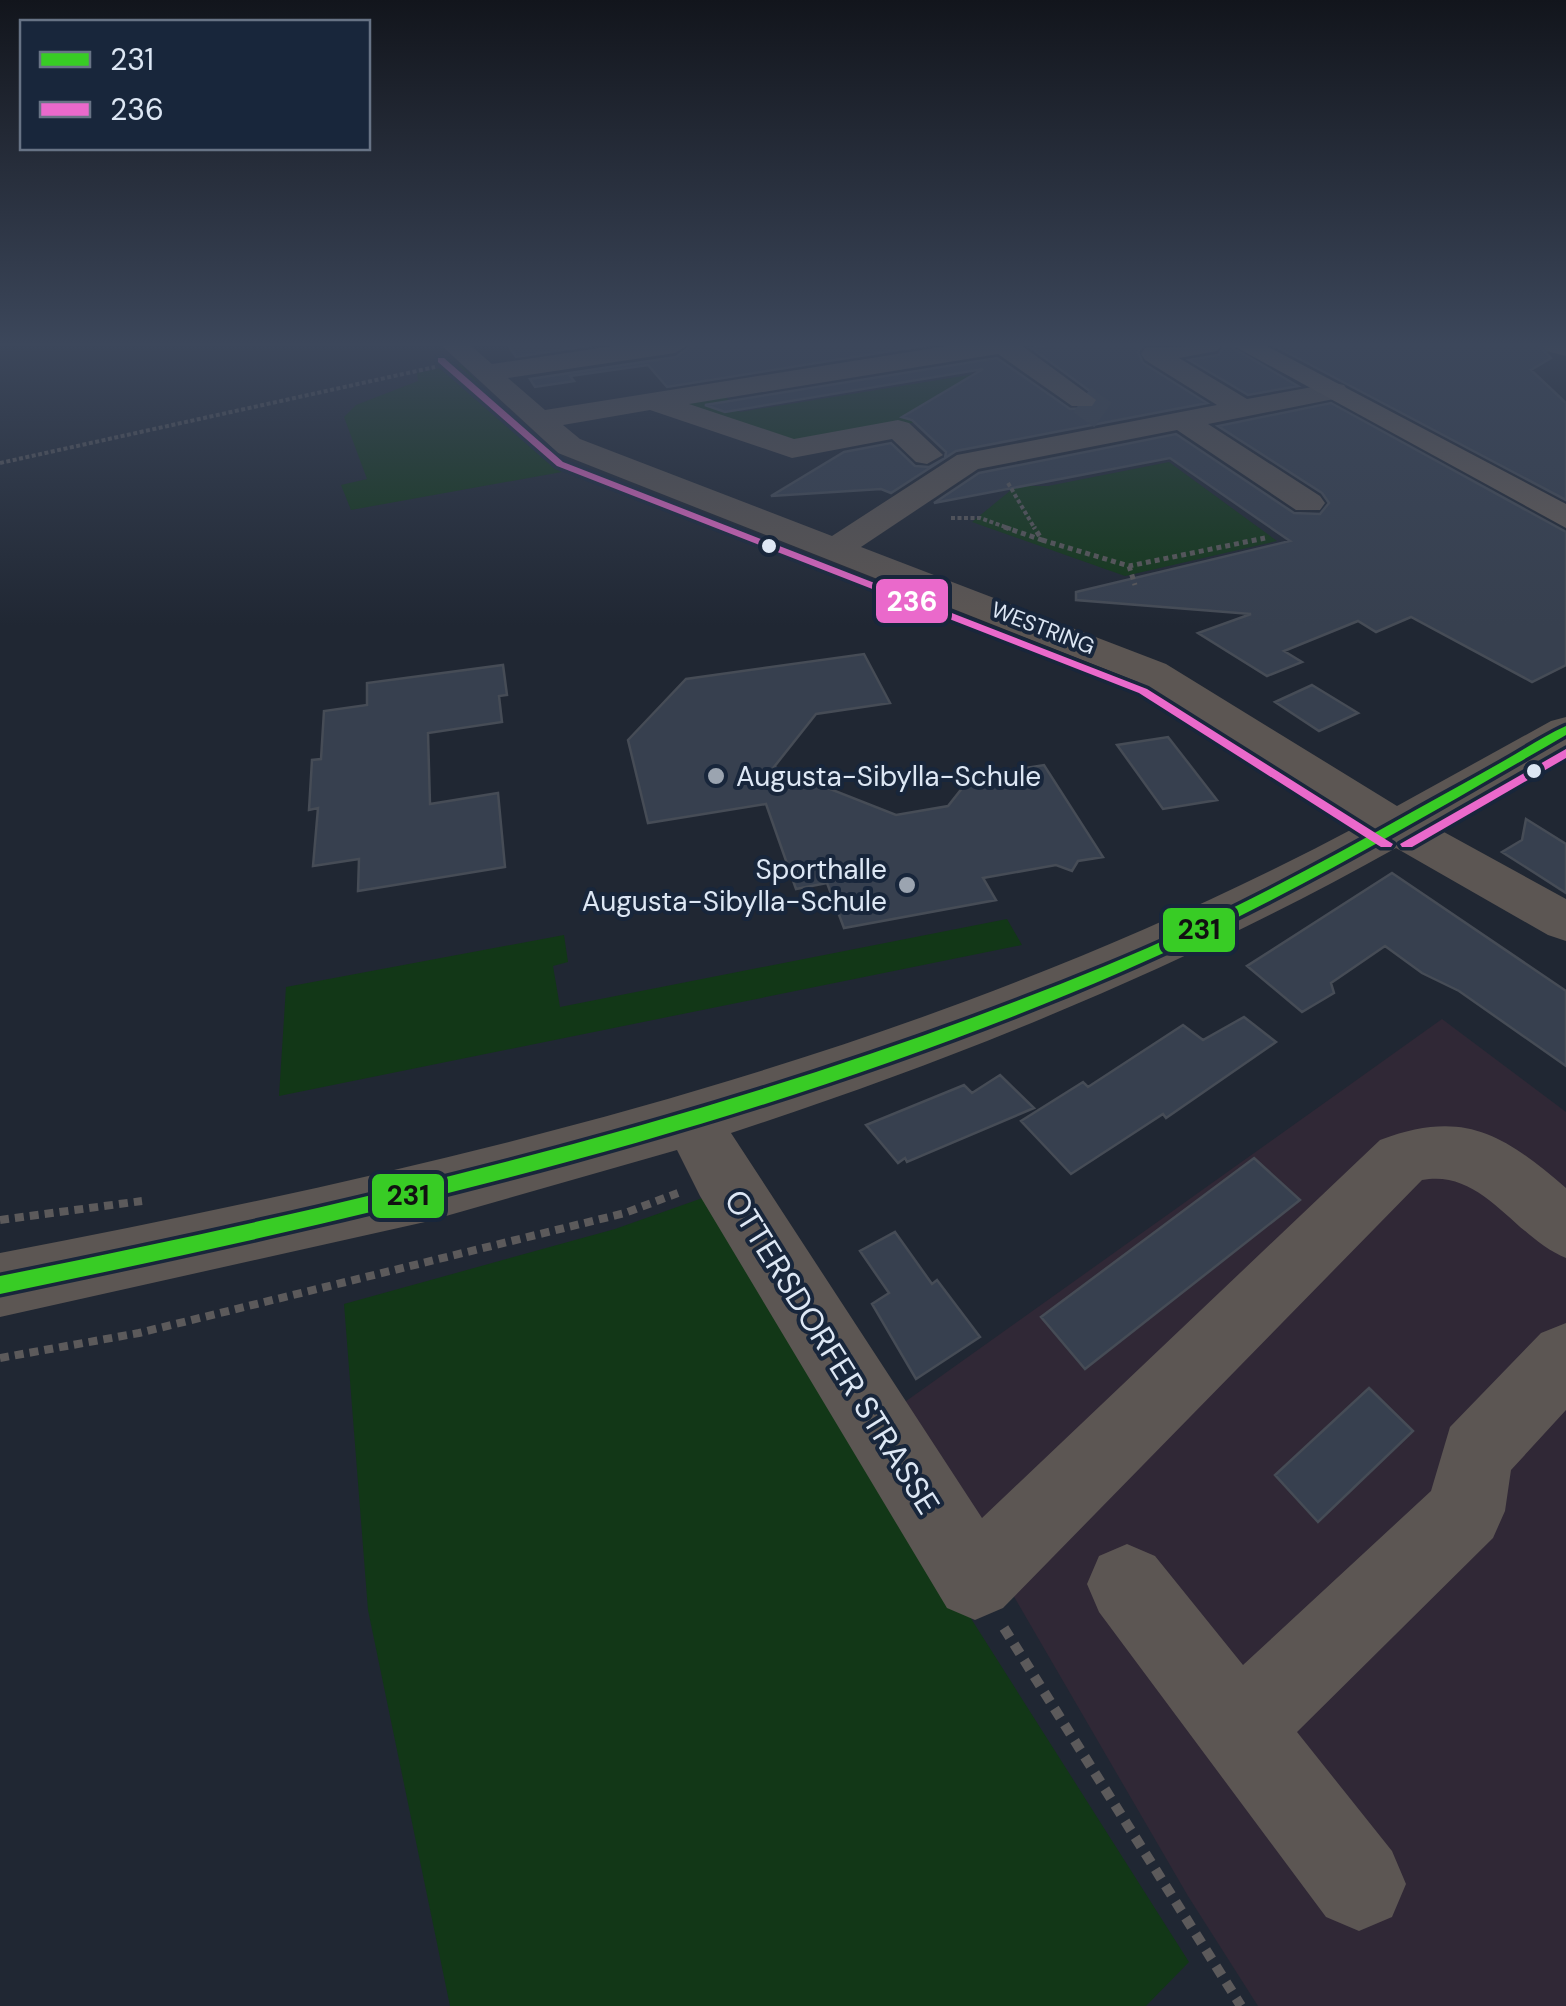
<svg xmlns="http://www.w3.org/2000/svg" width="1566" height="2006" font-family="'DM Sans',sans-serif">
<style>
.industrial{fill:#302836}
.green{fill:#123717}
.building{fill:#37404f;stroke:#464c56;stroke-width:2.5}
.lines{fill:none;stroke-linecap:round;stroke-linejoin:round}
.minor-tunnel{stroke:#3c4450;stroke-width:30;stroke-dasharray:30 15;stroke-linecap:butt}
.path-far3{stroke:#5c5a5b;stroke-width:4;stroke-dasharray:4 2.5;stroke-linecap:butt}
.path-far2{stroke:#5c5a5b;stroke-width:5;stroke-dasharray:5 4;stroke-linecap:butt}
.path-far1{stroke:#5c5a5b;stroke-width:8;stroke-dasharray:9 6;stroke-linecap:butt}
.path{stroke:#5c5a5b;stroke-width:10;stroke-dasharray:11 8;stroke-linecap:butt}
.minor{fill:#5c5653;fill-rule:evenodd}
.major{fill:#675e58;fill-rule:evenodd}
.bus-1-casing{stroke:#18263b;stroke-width:7}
.bus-2-casing{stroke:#18263b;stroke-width:7}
.bus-1{fill:#38cc25;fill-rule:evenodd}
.bus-2{fill:#ea69cb;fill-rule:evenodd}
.bus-dot{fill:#dde7f4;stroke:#18263b;stroke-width:4}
.poi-dot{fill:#9ba4b0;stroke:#18263b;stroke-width:4}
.labels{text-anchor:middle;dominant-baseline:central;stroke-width:8;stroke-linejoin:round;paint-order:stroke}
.far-street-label{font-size:22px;fill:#dde7f4;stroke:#18263b}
.poi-label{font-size:28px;fill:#dde7f4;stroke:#18263b;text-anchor:start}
.near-street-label{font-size:32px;fill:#dde7f4;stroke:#18263b}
.line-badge{stroke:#18263b;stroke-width:4}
.badge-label{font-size:28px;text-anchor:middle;font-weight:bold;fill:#fff}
.pale-badge-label{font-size:28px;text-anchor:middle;font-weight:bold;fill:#111}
</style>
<rect width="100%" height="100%" fill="#202733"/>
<!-- industrial -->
<path class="industrial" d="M1442,1019L1566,1112V2006H1258L1188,1896L902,1404Z"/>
<!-- green -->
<path class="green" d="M461,364L562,472L351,510L341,485L367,479L344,417L356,405L418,381L417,373Z
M1012,368L1054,398L816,440L795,441L674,401L722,393L740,412Z
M1169,462L1277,541L1125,576L972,522L1016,486H1048Z
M1007,919L1022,945L279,1096L286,987L564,935L568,962L553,966L560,1007Z
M711,1195L944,1576L1189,1962L1146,2006H450L368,1610L344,1304L615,1229Z"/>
<!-- building -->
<path class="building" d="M508,345H594L516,357Z
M692,345H929L667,387L648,365L570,376L574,381L535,387L530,379L676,357Z
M1047,345H1143L1138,352L1143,363L1207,403L956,451L891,493L881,489L771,496L844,452L891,443L915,466L929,467L945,458L946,452L912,420L902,417L983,369L725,412L705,405L997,358L1070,409L1095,408L1098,397L1031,348Z
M1225,345H1228L1298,386L1248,395L1189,360L1218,355Z
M1273,345H1538L1551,358L1531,370L1566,403V500Z
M1331,403L1566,532V665L1532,682L1411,617L1376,632L1358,621L1284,651L1302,662L1267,676L1198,633L1251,614L1076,600V592L1290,541L1170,458L934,503L979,473L1176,434L1294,513L1320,514L1329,503L1322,493L1218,426Z
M864,654L890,703L816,714L774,767L896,815L948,806L971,777L1044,765L1103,857L1078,861L1072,871L1056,865L983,878L996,900L844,928L827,883L796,889L766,804L648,823L628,740L686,679Z
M503,665L507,695L499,696L502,722L428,733L430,804L498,793L505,867L358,891L359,859L313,866L318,808L309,810L312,760L321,759L324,711L367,705V683Z
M1312,685L1358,713L1319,731L1275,702Z
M1168,737L1217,800L1163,809L1117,745Z
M1526,819L1566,844V893L1502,852L1522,840Z
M1392,873L1566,991V1066L1459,991L1422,973L1385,946L1331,983L1334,993L1302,1012L1247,966Z
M1244,1017L1276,1042L1166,1118L1163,1114L1071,1174L1021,1121L1083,1082L1088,1087L1183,1025L1203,1040Z
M1000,1075L1034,1108L907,1162L905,1158L898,1163L866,1125L964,1085L972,1093Z
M1254,1158L1300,1200L1085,1369L1041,1317Z
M895,1232L932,1284L937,1280L980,1337L916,1379L872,1304L889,1293L860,1251Z
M1369,1388L1413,1431L1318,1522L1275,1475Z"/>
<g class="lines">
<!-- minor-tunnel -->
<path class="minor-tunnel" d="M1082,400L1103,415"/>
<!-- path-far3 -->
<path class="path-far3" d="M0,463L435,367
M1008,483L1035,529
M951,518H980L1011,529"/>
<!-- path-far2 -->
<path class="path-far2" d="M1004,527L1042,540L1034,527
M1042,540L1129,566L1265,538
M1129,566L1135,585"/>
<!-- path-far1 -->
<path class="path-far1" d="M0,1220L142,1201
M0,1358L139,1333L625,1213L678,1193"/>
<!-- path -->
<path class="path" d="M1004,1628L1241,2006"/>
<!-- minor -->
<path class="minor" d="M441,345H470L492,364L620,345H688L675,353L508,378L545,410L953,345H1021L1096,400L1092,406H1072L998,354L689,404L794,439L898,420L909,423L943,455L927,464L916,462L892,439L792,458L650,410L563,425L580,439L832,536L957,455L1217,405L1145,360L1141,354L1145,348L1221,345L1217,351L1179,358L1247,399L1334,383L1344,385L1348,391L1344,397L1208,424L1320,496L1325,503L1320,510H1296L1177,430L978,469L861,547L1166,664L1397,806L1551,721L1566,717V748L1433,826L1566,899V941L1548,935L1396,848C1184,967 962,1057 731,1133L982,1518L1380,1140C1463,1109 1502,1133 1566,1188V1258C1515,1238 1483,1168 1422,1180L1003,1608L975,1620L947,1608L700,1196L677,1150L425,1222L0,1317V1253C473,1162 932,1053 1360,825L1138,682L558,453Z
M1542,345H1566V356L1546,351Z
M1566,1323V1410L1511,1470L1505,1511L1493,1538L1297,1732L1392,1851L1406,1884L1392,1917L1359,1931L1326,1917L1099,1612L1087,1584L1099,1556L1127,1544L1155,1556L1243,1665L1431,1491L1450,1427L1541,1333Z"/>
<!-- major -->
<path class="major" d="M1232,345H1265L1566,504V528Z"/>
<!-- bus-1 casing -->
<g class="bus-1-casing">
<path id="bus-1" d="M1566,726V735C1421,819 1275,905 1121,972C763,1127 381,1215 0,1294V1276C377,1200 748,1113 1105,966C1211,923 1312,868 1412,812C1444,794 1476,777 1507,759C1526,748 1546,735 1566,726Z"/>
</g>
<!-- bus-2 casing -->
<g class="bus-2-casing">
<path id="bus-2" d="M438,358H444L563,462L1147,689L1393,844L1391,847H1381L1139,693L557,466L438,362Z
M1566,749V758L1412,847H1402L1400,844Z"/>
</g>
<!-- bus-1 -->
<use href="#bus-1" class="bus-1"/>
<!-- bus-2 -->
<use href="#bus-2" class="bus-2"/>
</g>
<!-- sky -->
<linearGradient id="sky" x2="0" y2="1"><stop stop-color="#12151c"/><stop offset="0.55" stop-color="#3c475b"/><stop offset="1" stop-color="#3c475b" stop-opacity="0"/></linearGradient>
<rect width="1566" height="626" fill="url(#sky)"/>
<!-- markers -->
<g class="bus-dot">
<circle cx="769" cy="546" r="9"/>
<circle cx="1534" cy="771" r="9"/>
</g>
<g class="poi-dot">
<circle cx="716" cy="776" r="10"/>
<circle cx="907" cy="885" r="10"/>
</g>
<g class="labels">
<!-- far-street labels -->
<g class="far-street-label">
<text transform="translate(1043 628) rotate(21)">WESTRING</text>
</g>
<!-- poi labels -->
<g class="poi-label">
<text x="736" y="776">Augusta-Sibylla-Schule</text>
<text x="887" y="869" text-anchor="end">Sporthalle<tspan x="887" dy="32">Augusta-Sibylla-Schule</tspan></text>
</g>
<!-- near-street labels -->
<g class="near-street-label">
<text transform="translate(832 1352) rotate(58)">OTTERSDORFER STRASSE</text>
</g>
</g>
<g class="line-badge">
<rect x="874" y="577" width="76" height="48" rx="10" fill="#ea69cb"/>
<rect x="1161" y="906" width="76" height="48" rx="10" fill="#38cc25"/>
<rect x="370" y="1172" width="76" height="48" rx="10" fill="#38cc25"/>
</g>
<g class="badge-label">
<text x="912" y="611">236</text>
</g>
<g class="pale-badge-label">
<text x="1199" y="939">231</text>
<text x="408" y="1205">231</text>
</g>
<!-- legend -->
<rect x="20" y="20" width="350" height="130" fill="#18263b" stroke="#677385" stroke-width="2.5"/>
<rect x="40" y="52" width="50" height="15" fill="#38cc25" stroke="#677385" stroke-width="2.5"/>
<text x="110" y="70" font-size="30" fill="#dde7f4">231</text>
<rect x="40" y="102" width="50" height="15" fill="#ea69cb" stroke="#677385" stroke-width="2.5"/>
<text x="110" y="120" font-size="30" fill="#dde7f4">236</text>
</svg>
